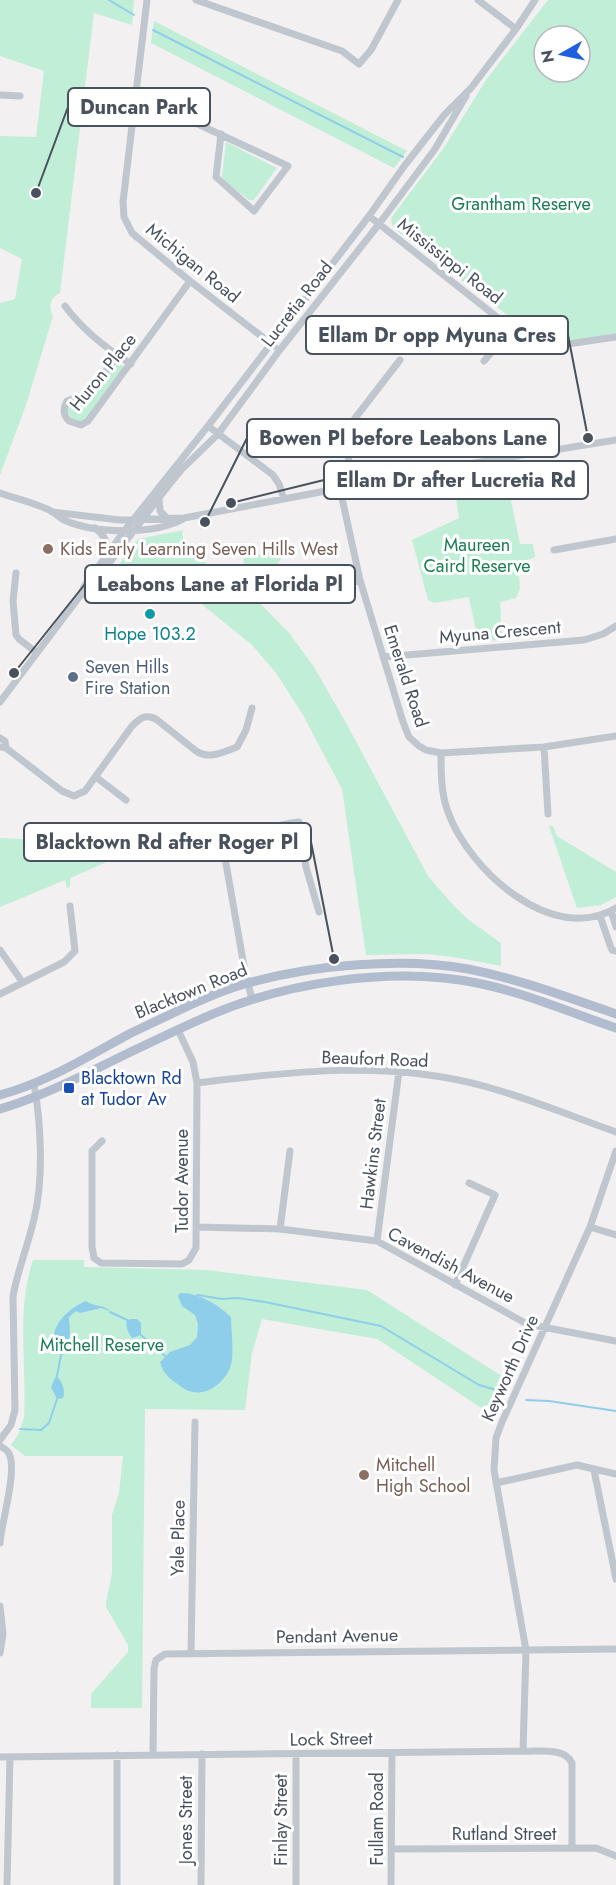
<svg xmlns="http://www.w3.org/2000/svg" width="616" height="1885" font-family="Jost,sans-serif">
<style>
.green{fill:#c1eed7;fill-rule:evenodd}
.water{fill:#8fceea}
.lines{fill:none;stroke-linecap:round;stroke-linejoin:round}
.stream{stroke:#8fceea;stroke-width:2}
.minor{stroke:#bfc6ce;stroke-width:7}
.major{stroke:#b1bdce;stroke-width:9}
.education-dot{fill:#8d6e63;stroke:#fff;stroke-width:2}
.culture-dot{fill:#0f9aa8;stroke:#fff;stroke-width:2}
.service-dot{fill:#5c6f8a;stroke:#fff;stroke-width:2}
.transit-dot{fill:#1a4fb4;stroke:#fff;stroke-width:2}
.labels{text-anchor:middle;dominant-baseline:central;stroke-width:6;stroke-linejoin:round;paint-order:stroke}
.park-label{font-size:18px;fill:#1a7d55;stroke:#fff}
.street-label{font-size:18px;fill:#49515d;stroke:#fff}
.education-label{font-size:18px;fill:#785e54;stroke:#fff;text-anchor:start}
.culture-label{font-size:18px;fill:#0d838f;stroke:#fff}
.service-label{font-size:18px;fill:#4e5e75;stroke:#fff;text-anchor:start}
.transit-label{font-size:18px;fill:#164399;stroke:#fff;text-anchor:start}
.leader{fill:none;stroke:#49515d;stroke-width:2}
.callout-dot{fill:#49515d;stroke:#fff;stroke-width:2}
.callout{fill:#fff;stroke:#49515d;stroke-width:2}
.callout-label{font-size:20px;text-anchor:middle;font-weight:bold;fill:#49515d}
</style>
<rect width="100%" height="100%" fill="#f2f0f0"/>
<!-- green -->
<path class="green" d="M0,0H134L132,25L94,13L60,293C50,297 48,307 53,316L26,405L0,475V303L15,299L22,259L0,248V136L36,137L44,71L0,56Z
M548,0H616V334C585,339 557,346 527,330L396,230L392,225L391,218L443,149L486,80ZM544,36H580V72H544Z
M154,21L407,151L394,168L151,43Z
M226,142L277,168L254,200H249L224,180L222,177Z
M118,363L124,367L86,420L79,422L73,421L67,410L70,402L86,397L93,393Z
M505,471L520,544H533L535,557L518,564L520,589L516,598L500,602L502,640L478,641L469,597L434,603L428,600L412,540L459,518L453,479Z
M183,530L182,534L185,545L213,569L244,564L243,557L288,549L254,597L290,634L314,667L345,721L428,876L454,906L470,921L501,943V966L453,957L427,954L366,955L342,789L303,715L276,673L252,645L199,602L175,587L111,575L138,539Z
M549,826H553L557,836L616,872V897L601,905L577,908Z
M0,838L108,843L109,861L70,878V887L67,888L65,880L0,907Z
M33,1260H84V1267L207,1270L367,1290L508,1380L492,1415L377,1339L262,1319L252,1353L245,1410L145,1409L142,1708H91V1694L128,1652V1645L106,1607V1603L112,1573V1515L119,1493L123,1456H25L11,1445L19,1433L24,1418C27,1366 16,1310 33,1260Z"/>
<!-- water -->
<path class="water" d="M180,1293C197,1292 219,1305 231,1317C231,1330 235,1357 230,1368C224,1382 209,1395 193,1392C186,1391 179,1385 173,1381C166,1375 162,1370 160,1362L170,1352L190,1345L197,1337L198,1324L195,1315L182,1306L178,1296Z
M86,1301C93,1307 103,1304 110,1311L101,1308L80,1313L76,1311L69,1317C70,1338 72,1335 63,1355H61V1345L54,1334C57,1319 73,1306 86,1301Z
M131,1319H137L141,1323V1335L132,1338C128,1332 125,1327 127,1320Z
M56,1376C62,1380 66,1391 63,1398L57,1399L51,1387Z"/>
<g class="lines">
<!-- stream -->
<path class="stream" d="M109,0L134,15
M153,30L403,157
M197,1295L222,1299L238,1298L265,1302L381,1326L479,1385L500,1391
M110,1312L127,1320
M141,1335L165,1356
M57,1376L61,1355
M526,1400L549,1401L616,1411
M20,1429L41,1430L49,1423L57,1399"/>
<!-- minor -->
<path class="minor" d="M147,0L123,202L124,217L132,233L190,281L274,346
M196,0L342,51L359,64L371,50L398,0
M478,0L516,29
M0,95L20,96
M132,112L187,119L288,166L254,211L216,177L221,134
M369,216L512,329L540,344L561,345L616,337
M65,306C82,329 107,349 131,364
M118,356L88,393L67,401C63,408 63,415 69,421L81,425L88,421L190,281
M484,361L512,329
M208,426L273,475L279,484L284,499
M353,486L346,443L345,435L349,426L400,360
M340,489L360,580L403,722L409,737L419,746L426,750L441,753L544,747L616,736
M0,493C17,499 37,503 53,512C57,515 60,518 64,520C95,534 154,535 183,519
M159,498L160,511L167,518
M52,512L120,520L184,518L462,465L616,440
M95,528C104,534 108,542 108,554
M554,550L616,539
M16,573L13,601L16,635L19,639L37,653
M82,595L90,588L168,486L181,470L218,434L279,351L379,224L435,149L466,96
M298,597L360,580
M383,657L584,640L603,634L616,626
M0,702L80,596L85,585L125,530L208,426L369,216L405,165L445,114L471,88L516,29L535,0
M0,738L5,741L6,748
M0,747L6,748L62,791L74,796L85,791L132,726C140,718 145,714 156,719L196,751C209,760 223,752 237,747L246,730L252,708
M544,747L548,814
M441,753C441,772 441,794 448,812C469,870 552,946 616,908
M96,777L126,800
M611,911L616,927
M600,916L610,945L612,950L616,951
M0,950L23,983
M0,994L64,962L75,951L70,906
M252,999L245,972L225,858L227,846C236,834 283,824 299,822L306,867L319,912
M197,1083C293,1071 393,1060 487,1087C531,1099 573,1117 616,1132
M102,1141L92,1151V1247L94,1258L101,1263L182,1264L189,1260L196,1248L197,1083L193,1062L178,1030
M197,1227L280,1229L377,1241L527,1324L616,1341
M590,1227L616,1235
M280,1229L290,1151
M377,1241L399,1071
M455,1285L495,1195L469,1183
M0,1440L11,1425L15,1410L13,1296C18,1269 28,1245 34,1219C44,1180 41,1123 34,1084
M0,1446C3,1448 6,1449 8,1452C19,1466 1,1524 0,1543
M594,1470L616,1579
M496,1483L577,1465L616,1474
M0,1606L3,1634L0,1653
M191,1654L195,1422
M523,1751L526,1650L494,1470L496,1438L502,1422L590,1227L616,1151
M153,1755L154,1669L156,1660L165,1654L616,1649
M0,1757L523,1751C538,1752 565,1747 572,1763V1848
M392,1849L596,1848L616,1856
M7,1885L10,1757
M117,1885V1755
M201,1885L202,1754
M296,1885V1755
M391,1885L392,1753"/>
<!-- major -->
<path class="major" d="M0,1095C48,1082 88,1056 131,1033C150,1024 169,1015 188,1006C208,997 227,988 248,983C312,965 403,957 468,969C519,979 567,997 616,1014
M0,1109C34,1099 64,1085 96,1069C130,1052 164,1036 199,1020C282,982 393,965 482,984C528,994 572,1013 616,1028"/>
</g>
<!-- markers -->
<g class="education-dot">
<circle cx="48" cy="549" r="6"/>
<circle cx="364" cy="1475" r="6"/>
</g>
<circle class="culture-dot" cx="150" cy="614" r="6"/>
<circle class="service-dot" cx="73" cy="677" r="6"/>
<rect class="transit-dot" x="63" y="1082" width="12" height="12" rx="3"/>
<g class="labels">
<!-- park labels -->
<g class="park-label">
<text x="521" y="204">Grantham Reserve</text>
<text x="477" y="545">Maureen<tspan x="477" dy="21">Caird Reserve</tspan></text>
<text x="102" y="1345">Mitchell Reserve</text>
</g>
<!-- street labels -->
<g class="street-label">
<text transform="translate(450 261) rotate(38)">Mississippi Road</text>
<text transform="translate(193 263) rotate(39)">Michigan Road</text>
<text transform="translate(297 304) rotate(-52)">Lucretia Road</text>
<text transform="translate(103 372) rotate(-51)">Huron Place</text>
<text transform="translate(500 632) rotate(-5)">Myuna Crescent</text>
<text transform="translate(406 676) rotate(72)">Emerald Road</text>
<text transform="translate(191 991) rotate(-22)">Blacktown Road</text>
<text transform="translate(375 1059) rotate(2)">Beaufort Road</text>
<text transform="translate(373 1154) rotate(-83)">Hawkins Street</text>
<text transform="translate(182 1181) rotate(-90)">Tudor Avenue</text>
<text transform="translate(451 1265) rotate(28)">Cavendish Avenue</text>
<text transform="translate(510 1368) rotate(-66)">Keyworth Drive</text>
<text transform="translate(178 1538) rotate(-89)">Yale Place</text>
<text transform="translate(337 1636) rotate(-1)">Pendant Avenue</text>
<text transform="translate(331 1739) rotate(-1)">Lock Street</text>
<text transform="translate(377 1819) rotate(-90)">Fullam Road</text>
<text transform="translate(186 1820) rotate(-90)">Jones Street</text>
<text transform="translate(281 1820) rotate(-90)">Finlay Street</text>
<text x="504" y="1834">Rutland Street</text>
</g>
<!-- education labels -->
<g class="education-label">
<text x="60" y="549">Kids Early Learning Seven Hills West</text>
<text x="376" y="1465">Mitchell<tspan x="376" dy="21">High School</tspan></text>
</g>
<!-- culture labels -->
<g class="culture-label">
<text x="150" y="634">Hope 103.2</text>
</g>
<!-- service labels -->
<g class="service-label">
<text x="85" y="667">Seven Hills<tspan x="85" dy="21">Fire Station</tspan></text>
</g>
<!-- transit labels -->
<g class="transit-label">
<text x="81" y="1078">Blacktown Rd<tspan x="81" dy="21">at Tudor Av</tspan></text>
</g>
</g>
<!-- callouts -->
<path class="leader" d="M36 193L68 107M588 438L568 335M205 522L247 438M231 503L324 480M14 673L85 584M334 959L311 842"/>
<g class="callout-dot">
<circle cx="36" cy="193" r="6"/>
<circle cx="588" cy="438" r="6"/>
<circle cx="205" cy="522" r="6"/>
<circle cx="231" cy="503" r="6"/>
<circle cx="14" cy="673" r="6"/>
<circle cx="334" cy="959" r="6"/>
</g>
<g class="callout">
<rect x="68" y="88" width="142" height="38" rx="6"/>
<rect x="306" y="316" width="262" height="38" rx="6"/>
<rect x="247" y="419" width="312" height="38" rx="6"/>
<rect x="324" y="461" width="264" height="38" rx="6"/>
<rect x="85" y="565" width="270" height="38" rx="6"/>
<rect x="24" y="823" width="287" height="38" rx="6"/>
</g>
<g class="callout-label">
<text x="139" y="114">Duncan Park</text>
<text x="437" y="342">Ellam Dr opp Myuna Cres</text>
<text x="403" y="445">Bowen Pl before Leabons Lane</text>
<text x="456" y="487">Ellam Dr after Lucretia Rd</text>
<text x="220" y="591">Leabons Lane at Florida Pl</text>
<text x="167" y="849">Blacktown Rd after Roger Pl</text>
</g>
<!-- north arrow -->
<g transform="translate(562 54) rotate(261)"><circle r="28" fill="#ffffff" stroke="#b6b9be" stroke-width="1.5"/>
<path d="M0-4.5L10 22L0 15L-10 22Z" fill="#1f60de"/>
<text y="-9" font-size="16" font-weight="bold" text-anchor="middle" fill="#49515d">N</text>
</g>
</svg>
